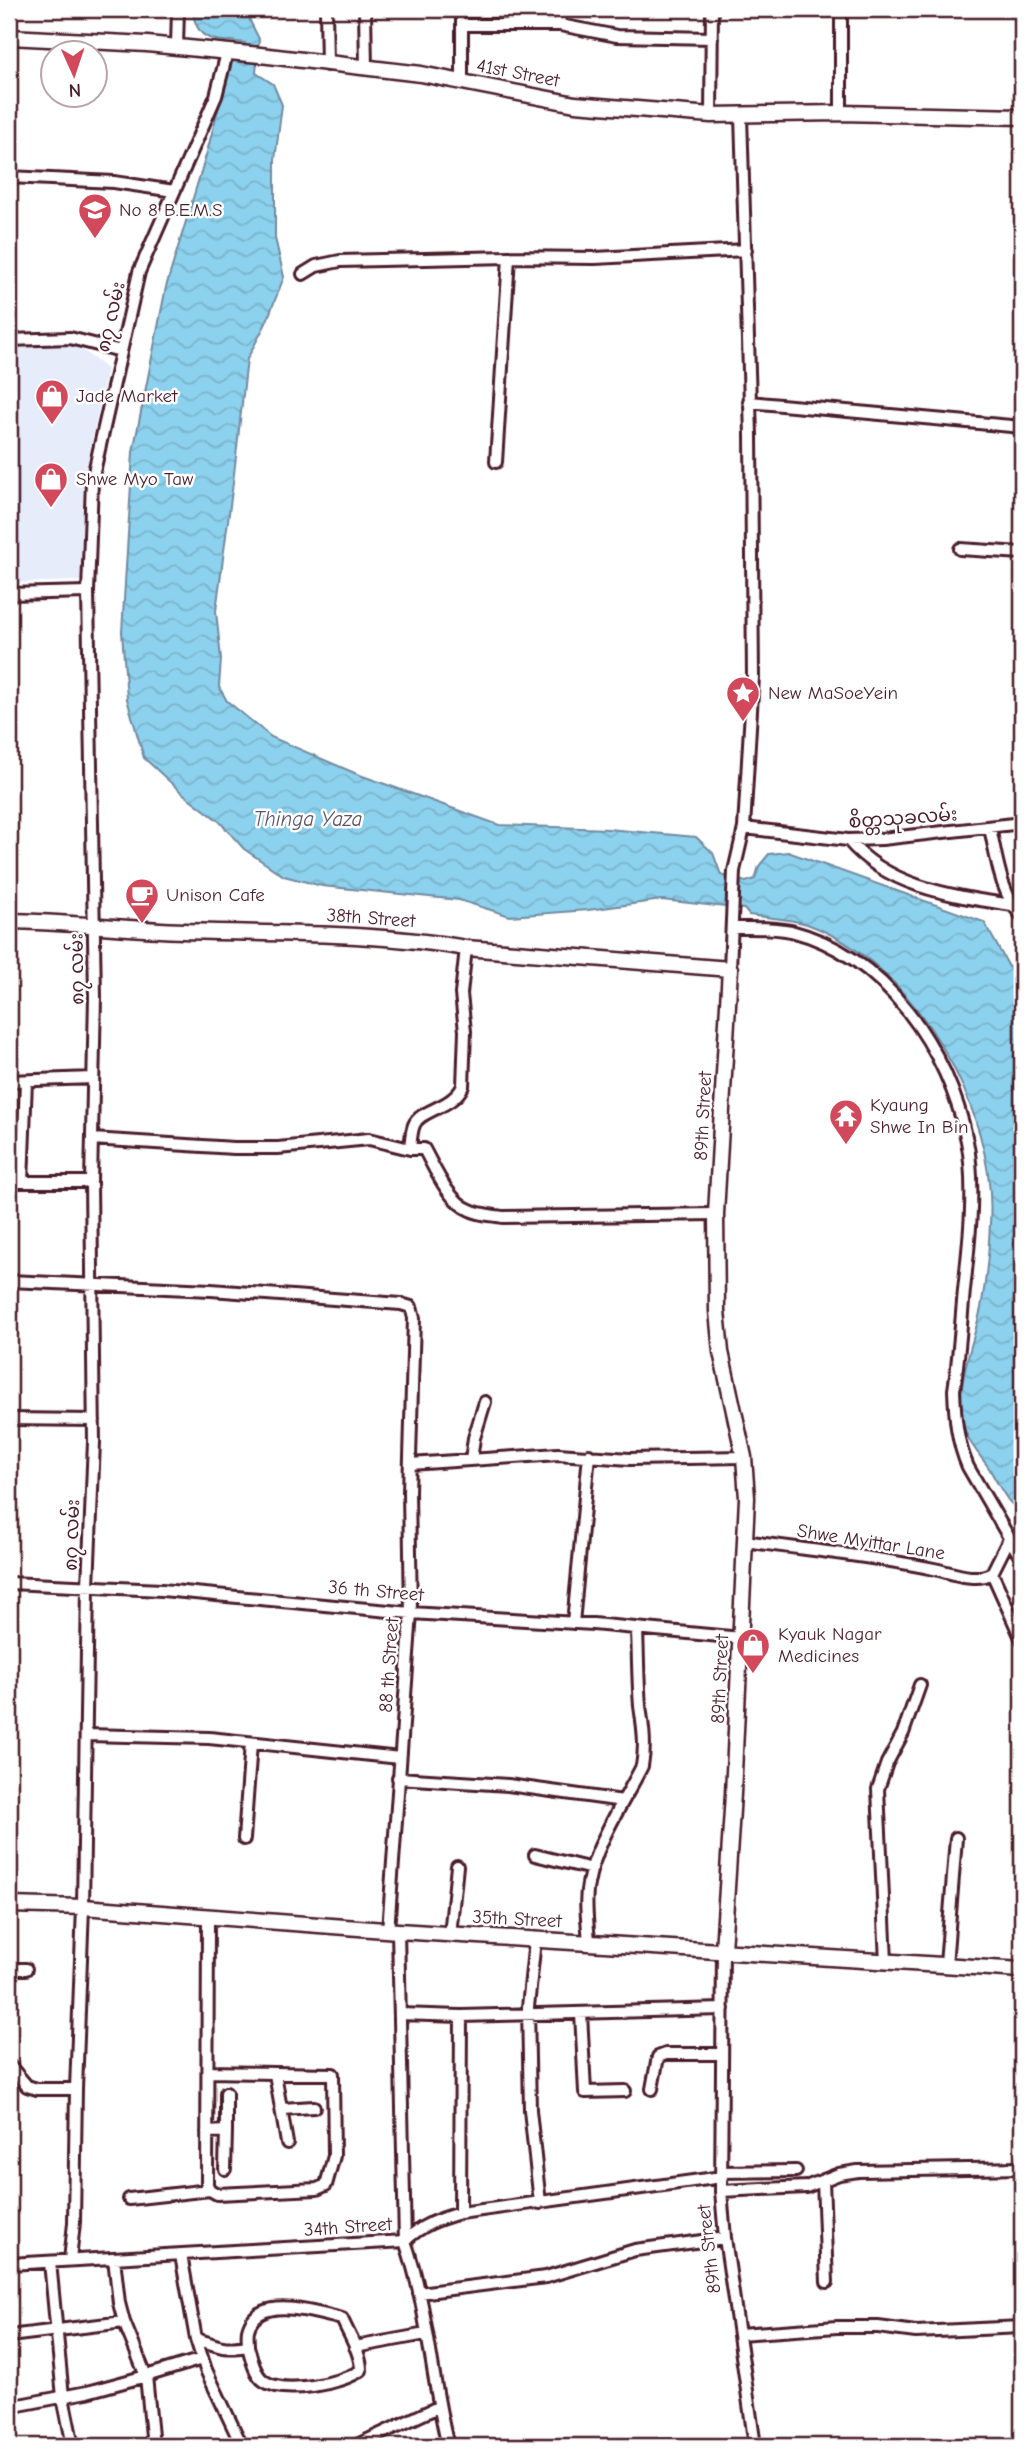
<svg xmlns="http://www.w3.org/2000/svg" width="1031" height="2455" font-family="'Comic Neue','Noto Sans Myanmar',sans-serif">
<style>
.built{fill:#e7ecfa}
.water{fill:url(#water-waves);stroke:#728a9f;stroke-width:2}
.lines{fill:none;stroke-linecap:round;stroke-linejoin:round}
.street-casing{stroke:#4a1f2b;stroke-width:16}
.secondary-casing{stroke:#4a1f2b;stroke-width:19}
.street{stroke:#fff;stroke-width:10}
.secondary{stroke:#fff;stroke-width:14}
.labels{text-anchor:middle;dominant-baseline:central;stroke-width:5;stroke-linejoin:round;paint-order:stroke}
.street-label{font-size:19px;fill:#4a1f2b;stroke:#fff}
.poi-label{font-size:19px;fill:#4a1f2b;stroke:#fff;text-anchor:start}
.water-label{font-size:21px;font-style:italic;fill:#5e5465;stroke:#fff}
</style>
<defs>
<pattern id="water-waves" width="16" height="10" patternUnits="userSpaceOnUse" patternTransform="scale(1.75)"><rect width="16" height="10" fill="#8cd1ed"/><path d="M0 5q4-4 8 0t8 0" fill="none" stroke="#7ab3cb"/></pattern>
</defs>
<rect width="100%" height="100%" fill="#fff"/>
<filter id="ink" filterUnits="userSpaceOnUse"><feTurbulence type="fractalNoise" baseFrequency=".0143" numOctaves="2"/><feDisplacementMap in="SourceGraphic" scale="14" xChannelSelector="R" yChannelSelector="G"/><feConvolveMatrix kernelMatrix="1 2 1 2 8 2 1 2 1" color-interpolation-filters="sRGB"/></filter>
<g filter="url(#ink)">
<!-- built -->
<path class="built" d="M71,341L107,369L83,483L81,581L9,583V343Z"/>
<!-- water -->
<path class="water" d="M192,9H249L250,21L259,39L256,73L273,84L282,105L275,160V238L284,277L266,323L247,359L233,483L216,611L221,659L219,687L227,701L271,737L357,774L499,825L608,829L696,837L713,853L721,875L746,882L755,879L759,866L769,854L788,852L984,922L1022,990V1515C1018,1508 1013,1506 1008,1500C1001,1490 995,1479 989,1468C976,1450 966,1441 962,1418C956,1384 974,1341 981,1308C986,1281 989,1251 990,1224C998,1111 915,963 807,924C789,918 767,918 749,915L744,909L662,900L588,910L510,916L459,900L322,886L284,876L244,849L220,822L181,792L144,758L127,699L122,632L133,452L166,287L207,152L229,67L245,43C214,39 198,45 192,9Z"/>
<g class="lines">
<!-- street casing -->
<g class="street-casing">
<path id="street" d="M326,9L327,65
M365,9L366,69
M462,9V82
M559,9L560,25
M841,9V113
M462,25H560L617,36L712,38
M177,47L178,9
M711,115L712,9
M9,177L114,182L174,191
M303,274L316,266L340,261L509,257L595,258L746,250
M9,340L70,338L121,351
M749,402L1022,427
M496,462L509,257
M960,549L1022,553
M9,594L88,592
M744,828L848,840L882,839L1022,823
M990,828C997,859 1000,893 1022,916
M848,840C888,888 954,896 1012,905
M733,928C752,928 773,927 791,931C885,955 949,1050 967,1141C976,1185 969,1245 964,1290C961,1323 959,1357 954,1390C955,1417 957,1442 968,1467L1022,1560
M466,948L461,994L465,1031L463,1086C452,1109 420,1109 414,1125C411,1132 411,1141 410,1149H424C435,1169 448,1201 470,1210C480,1215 492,1215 503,1217L716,1214
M730,969L734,871L744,828L753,677L751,435L741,116
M9,1081L93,1078
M92,1139L234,1148H278L369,1139L410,1149
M9,1182H91
M22,1182L26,1081
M9,1281L211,1290L401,1304L411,1307L414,1318L409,1492L411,1613L388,1931
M9,1419L94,1420
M471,1460L474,1438L485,1402
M410,1464L558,1454L630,1459L744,1457
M745,1541C807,1550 872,1556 934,1569C950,1572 976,1583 992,1573
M992,1573L1022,1640
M992,1573L1009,1539
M9,1583L162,1590L411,1613L593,1624L741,1638
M573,1623L589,1455
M86,1735L209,1738L400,1758
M398,1778L508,1785L623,1801
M244,1839L251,1743
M535,1855L592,1869
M398,1931L405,2241C428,2307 431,2379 448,2446
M450,1935L457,1866
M535,1940L528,2007L530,2110L540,2203
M589,1943C588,1923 584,1903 588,1884C595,1844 624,1802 642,1766C646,1745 643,1727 640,1706C638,1681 638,1655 637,1630
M723,1950L721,2191L725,2238L755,2446
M886,1962L878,1789L887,1763L903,1733L920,1685
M946,1965L956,1838
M9,1969H26
M581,2013L585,2092L625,2091
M400,2014L461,2016
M9,2065L27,2086L37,2089H76
M208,2072L333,2074L334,2156L326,2185L317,2189L217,2194L210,2190L207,2185L208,1918
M275,2074L287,2143
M652,2089L658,2057L666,2054H722
M281,2109L314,2107
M226,2131V2093
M207,2132L226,2131L225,2169
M721,2172L796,2171
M823,2180L827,2282
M721,2191L806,2187L839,2174L858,2171L1022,2168
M129,2199L210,2190
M460,2213L461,2016L723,2009
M181,2255L196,2339L206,2370L242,2446
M70,2260L74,2223L76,2089L83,1907L88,1586L94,1442L91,1182L95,997L88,592L92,481L139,272L216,96L227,53
M50,2262L63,2397L73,2446
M9,2264L405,2241C421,2225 439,2219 460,2213L722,2177
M419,2293L546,2277L635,2250L725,2238
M739,2334L837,2327H878L916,2332L1022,2327
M9,2336L124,2322L119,2303L114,2258
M196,2339C221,2346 220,2350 248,2346C248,2341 247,2334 248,2330C257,2293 317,2313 342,2319C349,2335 361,2353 361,2370C342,2384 284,2395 264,2381C254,2374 251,2357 248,2346
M355,2347L426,2334
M9,2407L87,2392L146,2376L124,2322
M153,2446L146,2376L202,2359
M355,2446L438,2407"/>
</g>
<!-- secondary casing -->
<g class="secondary-casing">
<path id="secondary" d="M9,37L147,44L260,55L421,74L575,104L711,115L841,113L1022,117
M9,921C67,922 126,929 184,931C279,934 372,932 466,948L730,969L716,1214L717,1311L721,1352L744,1457L747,1498L733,1794L723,1950
M9,1905L83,1907L398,1931L1022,1970"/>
</g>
<!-- street -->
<use href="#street" class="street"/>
<!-- secondary -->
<use href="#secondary" class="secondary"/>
</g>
</g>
<!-- icons -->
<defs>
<g id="school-pin" transform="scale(1.75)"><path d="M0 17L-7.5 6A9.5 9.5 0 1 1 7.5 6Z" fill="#d1495b" stroke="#fff"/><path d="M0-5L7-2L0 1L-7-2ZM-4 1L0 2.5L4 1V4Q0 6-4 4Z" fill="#fff"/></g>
<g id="shop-pin" transform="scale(1.75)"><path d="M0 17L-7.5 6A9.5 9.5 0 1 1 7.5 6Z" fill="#d1495b" stroke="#fff"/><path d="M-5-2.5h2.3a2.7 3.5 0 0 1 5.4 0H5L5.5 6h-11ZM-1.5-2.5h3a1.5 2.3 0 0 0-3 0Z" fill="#fff"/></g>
<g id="sight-pin" transform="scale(1.75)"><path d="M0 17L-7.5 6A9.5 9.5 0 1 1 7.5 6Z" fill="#d1495b" stroke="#fff"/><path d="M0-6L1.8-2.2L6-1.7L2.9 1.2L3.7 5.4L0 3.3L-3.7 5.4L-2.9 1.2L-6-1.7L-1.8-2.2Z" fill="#fff"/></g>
<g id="cafe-pin" transform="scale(1.75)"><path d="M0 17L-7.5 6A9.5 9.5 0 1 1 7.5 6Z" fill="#d1495b" stroke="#fff"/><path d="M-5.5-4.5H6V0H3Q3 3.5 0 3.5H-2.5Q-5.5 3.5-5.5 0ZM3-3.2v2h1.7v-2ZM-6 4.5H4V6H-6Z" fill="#fff"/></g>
<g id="temple-pin" transform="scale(1.75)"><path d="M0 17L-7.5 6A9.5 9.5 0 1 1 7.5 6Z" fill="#d1495b" stroke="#fff"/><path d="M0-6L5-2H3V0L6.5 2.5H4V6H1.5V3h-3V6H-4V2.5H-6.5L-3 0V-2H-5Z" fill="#fff"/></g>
</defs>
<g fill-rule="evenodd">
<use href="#school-pin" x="95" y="210"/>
<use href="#shop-pin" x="52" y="396"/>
<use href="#shop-pin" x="51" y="479"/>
<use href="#sight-pin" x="743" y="693"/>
<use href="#cafe-pin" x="142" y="895"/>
<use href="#temple-pin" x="846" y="1116"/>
<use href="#shop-pin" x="753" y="1645"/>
</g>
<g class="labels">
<!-- street labels -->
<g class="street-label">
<text transform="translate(518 73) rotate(11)">41st Street</text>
<text transform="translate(111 317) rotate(-77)">၈၇ လမ်း</text>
<text transform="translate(903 818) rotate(-4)">စိတ္တသုခလမ်း</text>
<text transform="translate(371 918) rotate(4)">38th Street</text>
<text transform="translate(77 969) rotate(-91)">၈၇ လမ်း</text>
<text transform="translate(703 1116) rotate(-87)">89th Street</text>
<text transform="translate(72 1535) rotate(-88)">၈၇ လမ်း</text>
<text transform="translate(871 1542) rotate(9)">Shwe Myittar Lane</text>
<text transform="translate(376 1591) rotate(5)">36 th Street</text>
<text transform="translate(389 1665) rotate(-86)">88 th Street</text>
<text transform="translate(720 1679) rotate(-87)">89th Street</text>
<text transform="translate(517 1919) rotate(3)">35th Street</text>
<text transform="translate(348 2227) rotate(-4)">34th Street</text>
<text transform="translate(709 2249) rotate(-97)">89th Street</text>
</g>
<!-- poi labels -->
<g class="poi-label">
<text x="119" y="210">No 8 B.E.M.S</text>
<text x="76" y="396">Jade Market</text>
<text x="76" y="479">Shwe Myo Taw</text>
<text x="768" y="693">New MaSoeYein</text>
<text x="166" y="895">Unison Cafe</text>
<text x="870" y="1105">Kyaung<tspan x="870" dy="22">Shwe In Bin</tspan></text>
<text x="778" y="1634">Kyauk Nagar<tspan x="778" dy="22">Medicines</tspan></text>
</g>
<!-- water labels -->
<g class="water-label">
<text x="308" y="819">Thinga Yaza</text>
</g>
</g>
<!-- margin -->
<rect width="1031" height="2455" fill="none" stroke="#fff" stroke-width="35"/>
<rect x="18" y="18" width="996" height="2420" fill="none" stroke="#4a1f2b" stroke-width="2.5" filter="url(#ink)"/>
<!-- north arrow -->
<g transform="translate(74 74) rotate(177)"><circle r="33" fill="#ffffff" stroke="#b7a5aa" stroke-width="2"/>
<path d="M0-5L12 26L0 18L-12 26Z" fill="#d1495b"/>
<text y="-10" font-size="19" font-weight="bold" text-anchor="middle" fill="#4a1f2b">N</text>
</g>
</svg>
